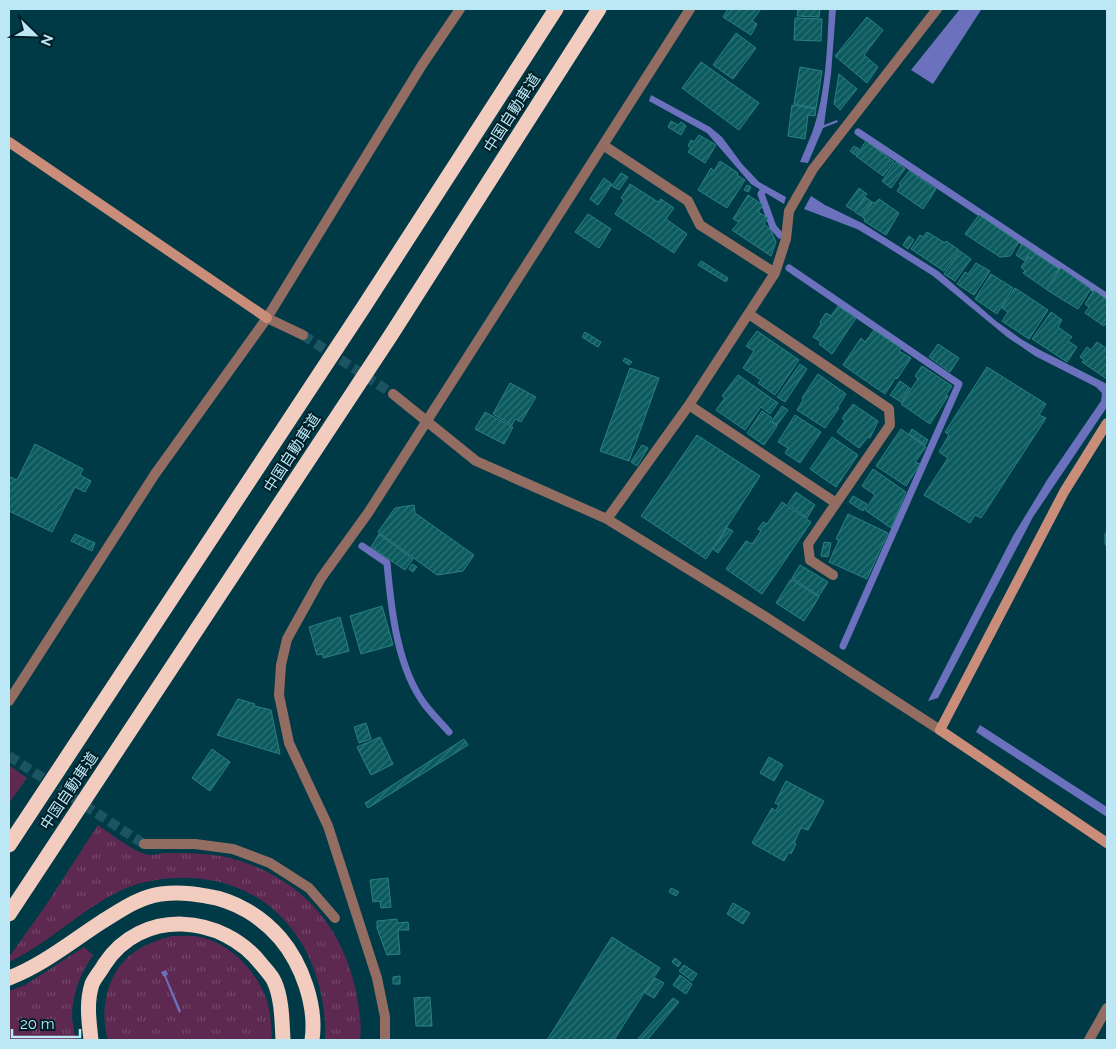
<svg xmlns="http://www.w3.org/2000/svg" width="1116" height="1049" font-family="Raleway,'Noto Sans JP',sans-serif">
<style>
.grass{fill:url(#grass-tufts)}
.water{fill:#6c71be}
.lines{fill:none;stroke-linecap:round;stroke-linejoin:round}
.stream{stroke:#6c71be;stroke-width:7}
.building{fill:url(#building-hatch);stroke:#2c8083}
.street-tunnel{stroke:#1c5461;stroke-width:10;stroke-dasharray:10 5;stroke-linecap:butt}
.street{stroke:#936d61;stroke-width:10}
.secondary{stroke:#c98d79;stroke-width:10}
.highway{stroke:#f3ccc0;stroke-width:15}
.labels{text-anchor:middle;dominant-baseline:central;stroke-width:4;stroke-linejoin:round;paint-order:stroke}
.street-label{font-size:15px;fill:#bce8f6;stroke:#001f27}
</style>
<defs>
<pattern id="grass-tufts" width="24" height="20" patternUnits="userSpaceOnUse" patternTransform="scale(1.25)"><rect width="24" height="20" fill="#5e2950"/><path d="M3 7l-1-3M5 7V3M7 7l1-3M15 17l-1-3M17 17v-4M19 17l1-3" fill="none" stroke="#73486a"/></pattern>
<pattern id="building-hatch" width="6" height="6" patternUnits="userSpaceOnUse" patternTransform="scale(1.25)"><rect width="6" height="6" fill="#0b5b5e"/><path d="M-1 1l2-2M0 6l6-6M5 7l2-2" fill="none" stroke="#2d7376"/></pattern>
</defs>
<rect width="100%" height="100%" fill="#003a47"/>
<!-- grass -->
<path class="grass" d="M9,765L27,778L9,803Z
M98,825C111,834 136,854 151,855C155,855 161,853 166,853C186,853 207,853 226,857C296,874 341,921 356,991C359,1007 362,1024 360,1040H325C328,957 279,882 191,878C168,877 146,880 124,889C82,908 50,943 9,962V957L44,908Z
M172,936C182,936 191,935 200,937C229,943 256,970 266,998C271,1012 271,1026 272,1040H108C99,1010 107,972 133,953C145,944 158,940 172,936Z
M84,947L93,955C81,972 72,995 72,1016C72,1024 75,1032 76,1040H9V991L25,985Z"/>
<!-- water -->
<path class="water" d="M829,9H836L831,74L824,125L837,120L838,122L823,128L808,163L800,162C804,152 808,143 812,133C826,94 827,50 829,9Z
M960,9L981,10L933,84L911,70Z
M651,95L710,127L722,137L742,164L759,182L786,197L784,204L751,184L707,133L649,101Z
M811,196L825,205L862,223L938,271L996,321L1021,339L1040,350L1107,384V407L1033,517L938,698L928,701L1013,536L1047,480L1101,401L1102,393L1096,387L1035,356L1007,337L933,276L879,242L857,229L804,209Z
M980,725L1107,807V817L976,732Z
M166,970L168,974L166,976L181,1011L179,1013L164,976H163L161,972Z"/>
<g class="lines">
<!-- stream -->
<path class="stream" d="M858,132L1107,297
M764,189L761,194L773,227L780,235
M789,268L959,384L843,646
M362,546L387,563C391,608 397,669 426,706C433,715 441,723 449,732"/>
</g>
<!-- building -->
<path class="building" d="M728,9H761L752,21L757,24L751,35L723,17Z
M798,9H820L819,17L797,16Z
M867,17L883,30L864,55L878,67L867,83L835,56Z
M795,18L822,19L821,41L794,40Z
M736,33L756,48L733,79L713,65Z
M701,62L759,103L739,130L682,88Z
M800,67L822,71L816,108L794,104Z
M839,74L857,89L840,110L834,104Z
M792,105L816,109L815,116L808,115L805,139L788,136Z
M671,121L678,125L681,122L686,126L681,135L668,127Z
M699,135L716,145L705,163L688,152L691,148L688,146L691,140L694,142Z
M866,141L894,162L883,176L856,156Z
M854,146L859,149L855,155L850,151Z
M720,161L738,173L737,175L745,180L727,208L698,190L711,168L714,171Z
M896,162L905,169L891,188L882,181Z
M909,171L936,189L923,209L897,191L901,185L899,184Z
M621,173L628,177L619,190L612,186Z
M604,178L612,184L598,205L590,199Z
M630,184L658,202L661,199L674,208L666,219L687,234L674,253L615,214L624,200L621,198Z
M747,185L751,187L748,192L744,190Z
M859,188L867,194L854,211L846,206Z
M748,195L763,205L758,212L768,218L764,224L771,230L776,242L771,256L732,230L739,222L733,219Z
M865,197L872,202L861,216L855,212Z
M879,199L899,213L886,235L864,221L865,219L862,217L873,202L875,203Z
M588,214L611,229L599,248L575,232Z
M979,215L1019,242L1010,256L1000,257L965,234Z
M927,232L945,243L946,241L959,250L944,271L911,249L920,235L923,237Z
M909,236L914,240L908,249L903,245Z
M1022,244L1035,253L1031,258L1028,256L1025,261L1016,255Z
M960,251L971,259L955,281L944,274Z
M1036,254L1059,269L1046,289L1023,273L1025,271L1021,267L1028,258L1031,259Z
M701,261L728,278L726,282L698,265Z
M976,263L990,271L974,295L957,284L965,272L968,274Z
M1061,268L1091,289L1078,309L1047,290Z
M991,274L1013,288L997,314L975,299Z
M1015,288L1048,310L1029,339L1002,321L1008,312L1002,308Z
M1094,290L1107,300V324L1106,323L1104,326L1085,313L1089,307L1085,304Z
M838,306L856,318L832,354L819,344L821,342L813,337L821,324L820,322L826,313L831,316Z
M1051,312L1062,320L1058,327L1072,337L1068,341L1077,347L1067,362L1032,339Z
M874,330L901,348L899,351L911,358L897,379L896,377L885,394L843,365L861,338L865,342Z
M757,331L799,360L775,395L758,383L761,380L743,368L754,351L746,346Z
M585,332L601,342L598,347L582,337Z
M1097,342L1107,349V379L1082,362L1084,360L1080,357L1087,347L1091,350Z
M938,344L959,358L950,372L929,357Z
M625,358L632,362L629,365L623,361Z
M800,364L807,369L785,402L777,397Z
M922,366L952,386L946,395L948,396L930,424L901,404L918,379L915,376Z
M987,367L1046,404L1039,415L1046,418L981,518L975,515L970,523L924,495L948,458L939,452L949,435L945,432Z
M630,368L659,378L629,461L600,451Z
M818,374L846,394L838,407L839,408L825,428L797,410L803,400L802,398Z
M738,375L778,403L770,414L761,407L745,430L716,410L725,398L722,396Z
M900,381L910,388L901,402L890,395Z
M510,383L536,397L521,422L515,419L512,425L493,414Z
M853,404L878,421L870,438L868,437L859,448L837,432L845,421L842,418Z
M782,406L788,410L777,425L772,421Z
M762,411L772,418L770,421L777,426L764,445L747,433Z
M485,412L513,427L504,444L475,429Z
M795,415L821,432L800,463L785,453L788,448L778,442Z
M901,429L926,447L915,462L920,464L906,486L876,466Z
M912,429L928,440L925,445L909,434Z
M697,435L760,476L706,559L641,516Z
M832,437L858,455L836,487L810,469Z
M35,444L83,469L80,475L91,481L85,492L75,487L52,532L9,511V478L10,477L17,480Z
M642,445L648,448L637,466L631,462Z
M873,469L906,492L891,528L865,510L875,495L862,486Z
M796,492L815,505L807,518L788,504Z
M853,496L867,504L863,511L849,502Z
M782,502L811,522L762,594L726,569L746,541L752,544L761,531L758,529L763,522L767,524Z
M414,505L415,513L474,555L463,571L437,575L378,532L395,508Z
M848,514L888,533L867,579L829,562L839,540L836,539Z
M727,528L733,531L718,553L713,549Z
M1107,531V548L1105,543V534Z
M75,534L95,543L92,551L71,541Z
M379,534L413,559L405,570L371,547Z
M824,542L831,543L828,557L821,556Z
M412,564L417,567L413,572L409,569Z
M800,565L828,582L819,596L792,578Z
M791,579L819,597L804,621L776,603Z
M382,606L393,645L361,654L350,616Z
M340,617L349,651L323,658V654L317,655L309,627Z
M238,699L255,704L254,706L271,710L280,754L217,735Z
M366,723L371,739L359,743L354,727Z
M380,737L393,764L371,775L357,747Z
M464,739L468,745L368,808L365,803Z
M212,749L230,762L210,791L192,778Z
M769,757L783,765L774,781L760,773Z
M786,781L824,801L808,830L801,828L794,843L796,844L791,854L789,852L784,861L752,843L772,808L776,811L779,805L775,803Z
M388,878L391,907L381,908L380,901L373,902L370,880Z
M671,888L679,892L676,896L669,892Z
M733,903L750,913L743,924L727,914Z
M397,919V923L408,922L409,930H398L400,954L387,955L377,928V921Z
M612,937L660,968L614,1040H547Z
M675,958L681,963L678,967L672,962Z
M684,965L697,974L692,981L679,971Z
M680,975L692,984L686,994L673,985Z
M400,976V984H393V977Z
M655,978L664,983L654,998L645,993Z
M430,997L432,1026H416L414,998Z
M673,998L679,1002L647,1040H637Z"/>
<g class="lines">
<!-- street-tunnel -->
<path class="street-tunnel" d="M303,335L393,394
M9,756L144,844"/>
<!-- street -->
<path class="street" d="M603,145L688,201L700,225L775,273
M749,314L889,409L890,425L808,544L810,560L833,575
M267,318L303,335
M393,394L476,461L607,519L761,614L940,730
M689,405L836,503
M607,519L689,405L775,273L786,239L789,211L813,169L937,9
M9,701L155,474L267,318L422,65L460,9
M144,844H195L233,849L270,863L309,888L335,918
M385,1040V1017L377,978L328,826L289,743L279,695L281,665L287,639L321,578L368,513L690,9
M1089,1040L1107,1008"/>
<!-- secondary -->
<path class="secondary" d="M9,142L267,318
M1107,423L1064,492L940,730L1107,843"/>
<!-- highway -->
<path class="highway" d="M9,845L363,308L556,9
M9,914L391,335L599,9
M9,978C43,965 72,941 103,921C121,910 139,897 161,894C175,892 191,893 206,896C234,900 261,916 280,938C302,964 317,1006 312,1040
M91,1040C89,1021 86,1003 92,984C95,977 101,971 104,965C141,907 223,914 262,965C266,970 271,975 274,981C282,998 282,1021 283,1040"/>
</g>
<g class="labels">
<!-- street labels -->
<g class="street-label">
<text transform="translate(512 113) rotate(-57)">中国自動車道</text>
<text transform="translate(292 453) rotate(-57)">中国自動車道</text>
<text transform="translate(69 791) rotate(-56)">中国自動車道</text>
</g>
</g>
<!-- border -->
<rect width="1116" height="1049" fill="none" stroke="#bce8f6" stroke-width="20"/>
<!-- north arrow -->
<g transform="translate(35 35) rotate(113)" stroke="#001f27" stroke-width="4" paint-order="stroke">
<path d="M0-4L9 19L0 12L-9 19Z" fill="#bce8f6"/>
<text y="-8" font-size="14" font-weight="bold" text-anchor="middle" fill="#bce8f6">N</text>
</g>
<!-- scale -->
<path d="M12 1029v8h68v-8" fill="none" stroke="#bce8f6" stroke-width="2.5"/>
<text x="20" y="1029" font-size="15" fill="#bce8f6" stroke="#001f27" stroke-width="4" paint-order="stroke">20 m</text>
</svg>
